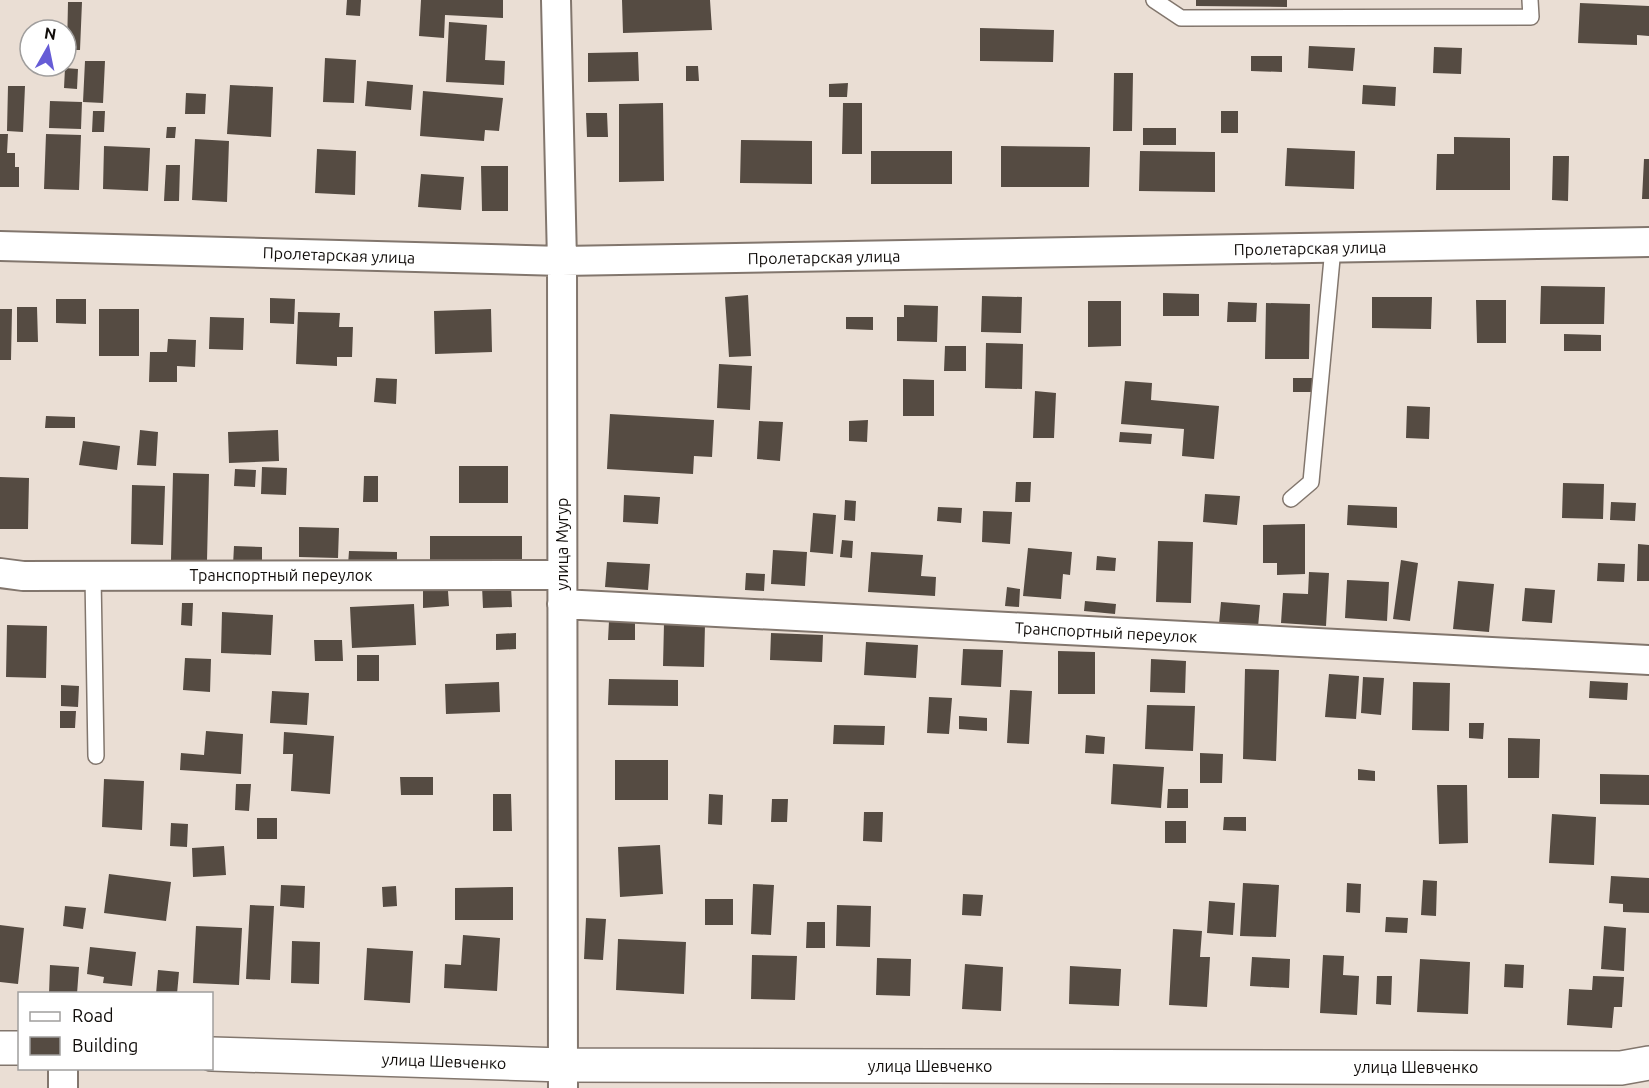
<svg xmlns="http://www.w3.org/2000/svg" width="1649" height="1088" font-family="Ubuntu,sans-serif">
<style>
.building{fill:#554b42}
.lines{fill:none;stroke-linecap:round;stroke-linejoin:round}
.service-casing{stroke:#82766d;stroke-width:18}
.minor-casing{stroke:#82766d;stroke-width:32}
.tertiary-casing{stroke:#82766d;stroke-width:36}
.service{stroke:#fff;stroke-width:15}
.minor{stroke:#fff;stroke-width:28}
.tertiary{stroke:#fff;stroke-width:33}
.labels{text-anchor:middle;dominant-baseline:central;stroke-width:6;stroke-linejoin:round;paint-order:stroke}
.street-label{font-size:16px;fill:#110d0a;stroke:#fff}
</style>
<rect width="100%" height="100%" fill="#eaded4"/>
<!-- building -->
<path class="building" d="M347,0H361L360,16L346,15Z
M421,0H503V18L445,15L444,38L419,36Z
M622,0H710L712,30L623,33Z
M1196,0H1287V7L1196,6Z
M68,2H82L80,50H67Z
M1580,3L1649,6V36L1637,35V45L1578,43Z
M449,22L487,25L485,60L505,61L504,85L446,82Z
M980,28L1054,30L1053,62L980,61Z
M1309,46L1355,48L1353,71L1308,68Z
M1434,47L1462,48L1461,74L1433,73Z
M638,52L639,81L588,82V53Z
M1251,56H1282V72L1251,71Z
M325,58L356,60L354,103L323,102Z
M85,61H105L103,103L83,102Z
M686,66H698L699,81H686Z
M65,68L78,69L77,89L64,88Z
M1114,73H1133L1132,131H1113Z
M367,81L413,85L411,110L365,106Z
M848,83L847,97H829V84Z
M230,85L273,87L271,137L227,134Z
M1363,85L1396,87L1395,106L1362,104Z
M8,86H25L23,132L7,131Z
M423,91L503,98L499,131L485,130L484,141L420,136Z
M186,93L206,94L205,114H185Z
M50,101L82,102L81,129L49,128Z
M663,103L664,181L619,182V104Z
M843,103H862V154H842Z
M93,111H105L104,132H92Z
M1221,111H1238V133H1221Z
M586,113H607L608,137H587Z
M167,127H176L175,138H166Z
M1143,128H1176V145H1143Z
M0,134H8L7,153H15V167H19V187H0Z
M46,134L81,135L79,190L44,189Z
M1454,137L1510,138V190H1436L1437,154H1454Z
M195,139L229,141L227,202L192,200Z
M741,140L812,141V184L740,183Z
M104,146L150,148L148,191L103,189Z
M1001,146L1090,147L1089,187H1001Z
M1287,148L1355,151L1354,189L1285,186Z
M317,149L356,151L355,195L315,193Z
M871,151H952V184H871Z
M1140,151L1215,152V192L1139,191Z
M1553,156H1569L1568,201L1552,200Z
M1644,159H1649V199H1642Z
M166,165H180L179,201H164Z
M481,166H508V211H482Z
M421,174L464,177L461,210L418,207Z
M1541,286L1605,287L1604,324H1540Z
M1163,293L1199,294V316H1163Z
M748,295L751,356L729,357L725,297Z
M982,296L1022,297L1021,333L981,332Z
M1372,297H1432L1431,329L1372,328Z
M270,298L295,299L294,324L270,323Z
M56,299H86V324L56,323Z
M1476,300H1506V343H1477Z
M1088,301H1121V346L1088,347Z
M1228,302L1257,303L1256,322H1227Z
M1266,303L1310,304L1309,359H1265Z
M904,305L938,306L937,342L897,341V317H904Z
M17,307H37L38,342H17Z
M0,309H12L11,360H0Z
M99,309H139V356H99Z
M491,309L492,352L435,354L434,311Z
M298,312L340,313L339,327H353L352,357H337V366L296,364Z
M210,317L244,318L243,350L209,349Z
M846,317H873V330L846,329Z
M1564,334L1601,335V351H1564Z
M168,339L196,340L195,367L177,366V382H149L150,352H167Z
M986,343L1023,344L1022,389L985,388Z
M945,346H966V371H944Z
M719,364L752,366L750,410L717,408Z
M376,378L397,379L396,404L374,402Z
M1293,378H1313V392H1293Z
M903,379L934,380V416H903Z
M1125,381L1152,383L1151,400L1219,406L1214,459L1182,456L1184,429L1121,424Z
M1035,391L1056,393L1054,438H1033Z
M1407,406L1430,407L1429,439L1406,438Z
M610,414L714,420L712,457L694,456L693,474L607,469Z
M46,416L75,417V428H45Z
M868,420L867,442L849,441V421Z
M759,421L783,422L780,461L757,459Z
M140,430L158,432L156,466L137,465Z
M278,430L279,461L229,463L228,432Z
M1120,432L1152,434L1151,444L1119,442Z
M83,441L120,446L117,470L79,465Z
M459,466H508V503H459Z
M262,467L287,468L286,495L261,494Z
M235,469L256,470L255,487L234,486Z
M173,473L209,474L207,561L171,560Z
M364,476H378V502H363Z
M0,477L29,478L28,529H0Z
M1016,482H1031L1030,502H1015Z
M1563,483L1604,484L1603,519L1562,518Z
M132,485L165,486L163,545L131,544Z
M1205,494L1240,496L1237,525L1203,522Z
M624,495L660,497L658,524L623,522Z
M845,500L856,501L855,521L844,520Z
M1611,502L1636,503L1635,521L1610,520Z
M1348,505L1397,507V528L1347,525Z
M938,507L962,508L961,523L937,521Z
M983,511L1012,512L1010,544L982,542Z
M813,513L836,515L833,554L810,552Z
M1305,524V574L1277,575V563H1263V525Z
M299,527L339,528L338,558L299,557Z
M430,536H522V562L430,563Z
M842,540L853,541L852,558L840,557Z
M1158,541L1193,542L1191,603L1156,602Z
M1638,544L1649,545V581H1637Z
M234,546L262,547V565H233Z
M1028,548L1072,552L1070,575L1063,574L1061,599L1023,596Z
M773,550L807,552L805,586L771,584Z
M349,551L397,552V567L348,565Z
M871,552L923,555L921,576L936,577L935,596L868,592Z
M1097,556L1116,558L1115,571L1096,570Z
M1401,560L1418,563L1410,621L1393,619Z
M607,562L650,564L648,590L605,587Z
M1598,563L1625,564L1624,582L1597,581Z
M1309,572L1329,573L1326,626L1281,623L1283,593L1308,594Z
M746,573L765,574L764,591L745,590Z
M1347,580L1389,582L1387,621L1345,618Z
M1458,581L1494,584L1489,632L1453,629Z
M482,586H511L512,607L483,608Z
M1007,587L1020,589L1019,607L1005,606Z
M1525,588L1555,590L1552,623L1522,621Z
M423,591H448L449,606L423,608Z
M1085,601L1116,604L1115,614L1084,611Z
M1221,602L1260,605L1258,627L1219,624Z
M182,603H193L192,626L181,625Z
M414,604L416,645L352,648L350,607Z
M222,612L273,615L271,655L221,653Z
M609,621L635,622V640H608Z
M664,623L705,624L704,667L663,666Z
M7,625L47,626L46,678L6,677Z
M516,633V649L496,650V634Z
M771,633L823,635L822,662L770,660Z
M314,640H342L343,661H315Z
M866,642L918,645L916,678L864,675Z
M963,649L1003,650L1001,687L961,685Z
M1058,651L1095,652V694H1058Z
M357,655H379V681H357Z
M185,658L211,659L210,692L183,690Z
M1151,659L1186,661L1185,693L1150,692Z
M1245,669L1279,670L1276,761L1243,759Z
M1329,674L1359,676L1356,719L1325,717Z
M1363,677L1384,678L1381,715L1361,713Z
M609,679L678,680V706L608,705Z
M1590,681L1628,683L1627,700L1589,698Z
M499,682L500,712L446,714L445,684Z
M1413,682L1450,683L1449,731L1412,730Z
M61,685L79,686L78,707L61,706Z
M1010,690L1032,691L1029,744L1007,743Z
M272,691L309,693L307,725L270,723Z
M929,697L952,698L949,734L927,733Z
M1147,705L1195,706L1193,751L1145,749Z
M60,711H76L75,728H60Z
M959,716L987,718V731L959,729Z
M1469,723H1484L1483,739L1469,738Z
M834,725L885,726L884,745L833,744Z
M206,731L243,734L241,774L180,770L181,753L204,755Z
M284,732L334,736L330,794L291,791L293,754H283Z
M1086,735L1105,737L1104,754L1085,753Z
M1508,738L1540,739L1539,778H1508Z
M1200,753L1223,754L1222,783H1200Z
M615,760H668V800H615Z
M1113,764L1164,767L1161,808L1111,804Z
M1358,769L1375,771V781L1358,780Z
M1600,774L1649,775V805L1600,804Z
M400,777H433V795H401Z
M104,779L144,781L142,830L102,827Z
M236,784H251L249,811L235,810Z
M1437,785H1467L1468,843L1439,844Z
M1168,789H1188V808H1167Z
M493,794H511L512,831H493Z
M709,794L723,795L722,825L708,824Z
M772,799H788L787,822H771Z
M864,812H883L882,842L863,841Z
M1552,814L1596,817L1594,865L1549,863Z
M1224,817H1246V831L1223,830Z
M257,818H277V839H257Z
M1165,821H1186V843H1165Z
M171,823L188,824L187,847L170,846Z
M660,845L663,894L620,897L618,847Z
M224,846L226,875L193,877L192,848Z
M109,874L171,882L166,921L104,913Z
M1611,876L1649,878V913L1623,912V904L1609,903Z
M1423,880L1437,881L1436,916L1421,915Z
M1243,883L1279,885L1276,937L1240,936Z
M1347,883L1361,884L1360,913L1346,912Z
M753,884L774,885L771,935L751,934Z
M281,885L305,886L304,908L280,906Z
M396,886L397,906L383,907L382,887Z
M513,887V920H455V888Z
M963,894L983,895L981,916L962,915Z
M705,899H733V925H705Z
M1209,901L1235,903L1233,935L1207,933Z
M250,905L274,906L270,980L246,979Z
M837,905L871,906L870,947L836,946Z
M65,906L86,908L83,929L63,926Z
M1386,917L1408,918L1407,933L1385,932Z
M586,918L606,919L603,960L584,959Z
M807,922H825V948H806Z
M0,925L24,928L18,984L0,982Z
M196,926L242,928L239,985L193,983Z
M1604,926L1626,928L1624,971L1601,969Z
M1173,929L1202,931L1200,957H1210L1207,1007L1169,1005Z
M463,935L500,938L497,991L444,988L445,964L461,965Z
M618,939L686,942L684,994L616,990Z
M292,941L320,942L319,984L291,983Z
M90,947L136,952L132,986L103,983L104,977L87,974Z
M367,948L413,951L410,1003L364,1000Z
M752,955L797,956L795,1000L751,999Z
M1323,955L1344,956L1343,975L1359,976L1357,1015L1320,1013Z
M1252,957L1290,959L1289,988L1250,986Z
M877,958L911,959L910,996L876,995Z
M1420,959L1470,962L1468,1014L1417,1012Z
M965,964L1003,967L1001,1011L962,1009Z
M1505,964L1524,965L1523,988L1504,987Z
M50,965L79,967L77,994H49Z
M1070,966L1121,969L1119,1006L1069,1004Z
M158,970L179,972L177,994H156Z
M1377,976H1392L1391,1005L1376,1004Z
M1593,976L1624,977L1622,1007H1614L1612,1028L1567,1025L1569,989L1592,990Z"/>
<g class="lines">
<!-- service casing -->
<g class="service-casing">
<path id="service" d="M1154,0L1181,18L1531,17L1530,0
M1291,499L1311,482L1333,248
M93,576L96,756"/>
</g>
<!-- minor casing -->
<g class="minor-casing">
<path id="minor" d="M556,0L562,261L563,1088
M0,246L562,261L1649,242
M0,573L23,576L562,575
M562,604L1649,660
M63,1068V1088"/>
</g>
<!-- tertiary casing -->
<g class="tertiary-casing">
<path id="tertiary" d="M0,1048H20
M212,1054L563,1065L1621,1068L1649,1063"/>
</g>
<!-- service -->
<use href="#service" class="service"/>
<!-- minor -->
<use href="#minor" class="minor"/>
<!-- tertiary -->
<use href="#tertiary" class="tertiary"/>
</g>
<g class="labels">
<!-- street labels -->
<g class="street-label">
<text transform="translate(1310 248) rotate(-1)">Пролетарская улица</text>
<text transform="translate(339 255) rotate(2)">Пролетарская улица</text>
<text transform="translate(824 257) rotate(-1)">Пролетарская улица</text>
<text transform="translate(562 544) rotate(-90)">улица Мугур</text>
<text x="281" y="575">Транспортный переулок</text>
<text transform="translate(1106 632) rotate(3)">Транспортный переулок</text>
<text transform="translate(444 1061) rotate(2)">улица Шевченко</text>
<text x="930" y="1066">улица Шевченко</text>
<text x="1416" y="1067">улица Шевченко</text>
</g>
</g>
<!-- legend -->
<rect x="18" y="992" width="195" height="78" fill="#ffffff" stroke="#a09e9d" stroke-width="1.5"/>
<rect x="30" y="1012" width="30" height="9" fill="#ffffff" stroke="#a09e9d" stroke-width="1.5"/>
<text x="72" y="1022" font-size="18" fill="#110d0a">Road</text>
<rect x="30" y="1037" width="30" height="18" fill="#554b42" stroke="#a09e9d" stroke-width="1.5"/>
<text x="72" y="1052" font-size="18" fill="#110d0a">Building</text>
<!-- north arrow -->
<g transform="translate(48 48) rotate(9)"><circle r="28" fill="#ffffff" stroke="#a09e9d" stroke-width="1.5"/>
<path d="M0-4.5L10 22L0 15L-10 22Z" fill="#665cd6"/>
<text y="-9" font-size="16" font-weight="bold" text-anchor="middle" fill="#110d0a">N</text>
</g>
</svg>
